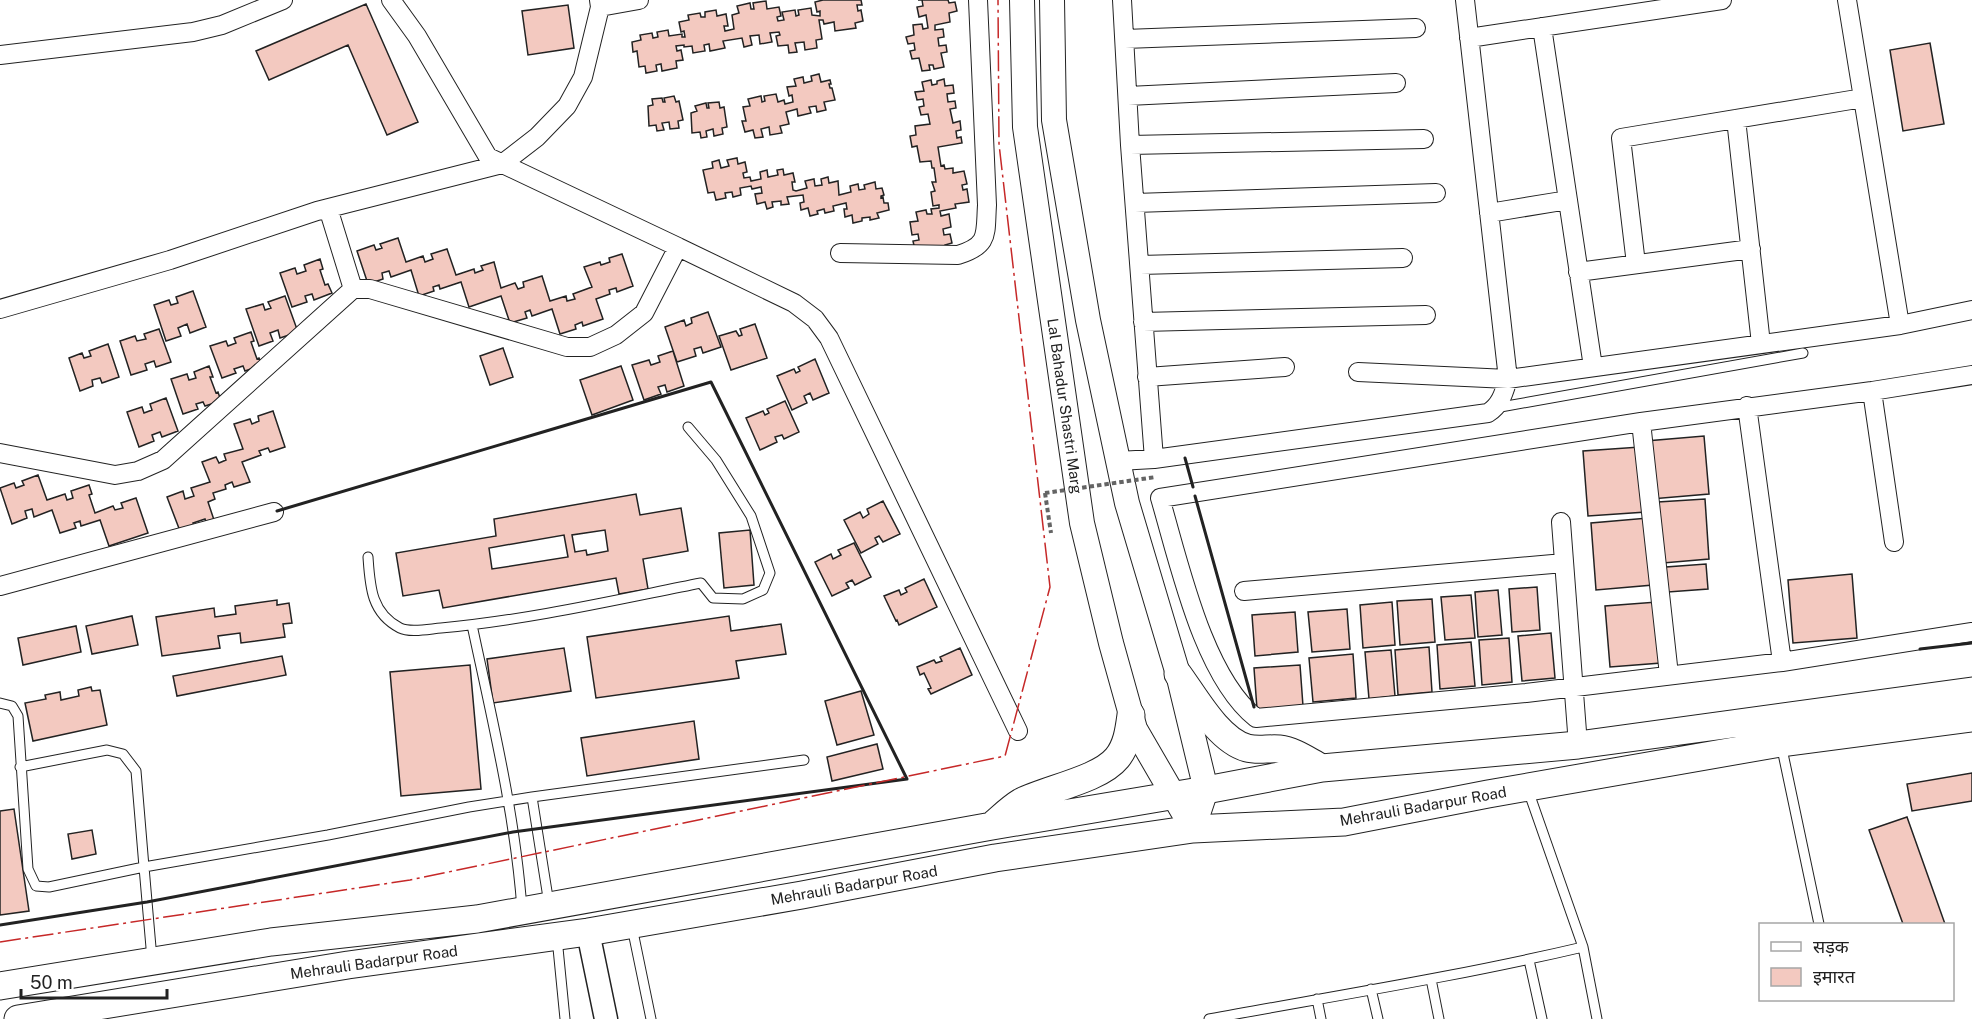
<svg xmlns="http://www.w3.org/2000/svg" width="1972" height="1019" font-family="'Public Sans','Noto Sans Devanagari',sans-serif">
<style>
.building{fill:#f3c9c0;stroke:#222;stroke-width:1.5;fill-rule:evenodd}
.lines{fill:none;stroke-linecap:round;stroke-linejoin:round}
.service-casing{stroke:#222;stroke-width:11}
.minor-casing{stroke:#222;stroke-width:20}
.tertiary-casing{stroke:#222;stroke-width:25}
.secondary-casing{stroke:#222;stroke-width:26}
.primary-casing{stroke:#222;stroke-width:29}
.path{stroke:#646464;stroke-width:4;stroke-dasharray:4.5 3;stroke-linecap:butt}
.service{stroke:#fff;stroke-width:9}
.minor{stroke:#fff;stroke-width:18}
.tertiary{stroke:#fff;stroke-width:22}
.secondary{stroke:#fff;stroke-width:24}
.primary{stroke:#fff;stroke-width:27}
.path-bridge{stroke:#646464;stroke-width:4;stroke-dasharray:4.5 3;stroke-linecap:butt}
.wall{stroke:#222;stroke-width:3}
.power{stroke:#c62828;stroke-width:1.5;stroke-dasharray:21 4.5 3 4.5;stroke-linecap:butt}
.labels{text-anchor:middle;dominant-baseline:central;stroke-width:4.5;stroke-linejoin:round;paint-order:stroke}
.street-label{font-size:15px;fill:#222;stroke:#fff}
</style>
<rect width="100%" height="100%" fill="#fff"/>
<!-- building -->
<path class="building" d="M823,0H861L862,5H857L858,11L861,10L863,21L855,23L856,28L835,31L834,22L824,24L823,20H819L822,39L816,40L817,48L805,50L804,42L795,43L797,52L789,53L788,45L778,46L776,36L780,35L779,32L770,33L772,42L760,44L759,35L750,36L752,45L744,47L742,38L723,41L725,48L710,51L709,44L704,45L705,51L693,53L692,46L684,47V45L676,46L677,51L681,50L683,60L676,61L677,68L662,71L661,64L656,65L657,71L646,73L645,66L639,67L637,51L633,52L632,42L641,40L640,35L652,33L653,38L658,37L657,32L668,30L669,36L682,34V37H685L684,31L681,32L679,22L689,20L688,15L700,13L701,17H705V12L716,10L717,16L726,14L728,26H724L725,31L734,29L732,15L739,13L737,6L750,3L751,9H754L753,3L766,1L767,9L779,7L781,16L777,17L778,21L784,20L782,12L795,10L796,16L799,15L798,10L811,8L812,15L820,16V11L817,12L815,2Z
M918,0H948L949,3L955,2L957,11L949,13L950,22L935,25V30L943,29L944,37L938,38L939,46L946,45L947,52L941,53L944,67L934,69L933,65H929L930,70L922,71L919,58L912,59L910,51L915,50L914,43L908,44L906,37L914,35L913,25L922,24L923,29L928,28L926,15L919,17L917,7L923,6L922,0Z
M366,4L418,122L387,135L348,45L269,80L256,51Z
M568,5L574,48L528,55L522,11Z
M1930,43L1944,124L1903,131L1890,50Z
M819,74L821,82L830,80L831,84H829L830,88H832L835,100L824,102L826,110L817,112L816,106L809,107L811,113L798,116L797,109L786,112L789,124L780,126L782,133L770,135L769,127L761,129L763,137L755,138L753,130L745,132L742,121H746L743,107L750,106L748,99L761,96L762,102L765,101L764,96L776,94L778,102L784,100L785,104L793,102L792,95L789,96L787,87L796,86L794,79L803,77L804,83L812,81L811,76Z
M944,79L945,86L953,85L954,93L947,94L948,102L955,101L956,108L950,109L953,123L960,121L961,130L956,131L957,138L961,137L962,143L938,147L941,166L944,165L945,169L953,168V173L964,171L967,184L962,185L963,190L967,189L969,202L955,204L956,208L940,211L941,216L949,214L951,227L943,229L944,235L950,234L952,243L945,245L947,255L915,250L913,241L919,240L918,234L912,235L910,222L918,221L916,212L926,210L927,214H932L931,209L939,208V205L933,206L931,192L935,191L932,182H936L934,168H932L931,161L920,162L917,146L912,147L910,136L916,135L915,126L930,124L928,114L921,115L919,107L924,106L923,99L917,100L915,92L924,91L922,82L931,80L932,85L937,84V81Z
M674,96L676,102L679,101L683,120L678,121L679,128L670,129L669,122L662,123L664,130L657,131L656,125L649,126L648,106L653,105L652,99L662,98L663,102H665L664,98Z
M719,102L720,108L724,107L727,127L722,128L723,134L714,136L713,129L706,131L707,137L701,138L700,132L692,133L691,113L697,111L695,106L706,103L707,108H709L708,103Z
M737,158L738,164L745,162L747,172L743,173L744,178L750,177L751,181L761,179L760,172L767,170L768,177L778,175L777,170L783,169L784,175L793,173L795,182H792L793,190L796,191L807,188L805,181L814,179L815,186L822,185L821,179L828,177L829,183L838,181L839,195L851,192L850,186L858,184L859,190L865,189L864,185L875,182L876,189L882,188L884,195L881,196V198L883,197L884,203H888L889,210L877,213L879,218L870,220V217L862,218V221L853,223L852,215L845,217L844,209H847L846,203L833,206L834,211L825,213L824,209L817,211L818,214L810,216L808,208L801,210L800,203L804,202L803,195L787,197L789,204L781,205V201L772,202L773,207L767,209L765,202L757,204L755,194L762,193L761,187L752,189L751,186L740,188L741,195L733,197L732,192L725,193L726,198L716,200L714,192L708,193L703,170L713,168L712,162L719,160L721,168L729,166L727,160Z
M398,238L406,262L423,256L425,262L433,259L431,254L447,249L456,275L474,269L475,273L483,270L481,266L494,262L501,288L515,283L518,289L524,287L523,282L542,276L550,301L566,296L567,301L575,299L573,294L592,287L584,267L600,262L601,265L610,262L609,258L622,254L633,286L617,292L616,288L609,290L610,294L596,299L603,319L583,326L582,322L575,325L576,329L560,334L552,309L532,316L530,310L525,312L527,318L510,323L501,296L469,307L461,282L440,289L439,285L433,287L434,291L419,296L411,270L391,277L389,271L382,273L383,279L368,284L357,251L374,245L376,250L382,248L380,244Z
M320,259L323,269L320,270L325,285L328,284L332,293L314,300L312,294L305,296L307,302L292,307L280,273L295,268L297,274L306,271L304,265Z
M193,291L206,327L190,333L187,324L178,328L181,336L166,341L154,305L169,300L171,305L178,303L176,297Z
M285,296L298,332L280,338L278,330L270,333L273,341L259,346L246,309L263,304L265,310L271,308L268,302Z
M708,312L721,347L703,353L701,347L694,349L696,356L677,362L665,327L684,320L686,326L692,323L691,318Z
M755,324L767,358L731,370L719,336L736,331L739,336L742,335L740,329Z
M159,329L171,362L156,367L154,361L145,364L147,370L131,375L120,341L135,336L137,341L146,339L144,334Z
M251,332L254,341L251,342L257,359L259,358L262,365L245,371L243,366L234,369L236,373L222,378L210,346L226,341L228,346L236,343L234,338Z
M108,344L119,377L102,383L100,378L92,380L93,386L80,391L69,358L82,353L84,358L91,356L89,351Z
M503,348L513,377L490,385L480,356Z
M673,351L684,386L667,392L665,385L658,387L661,394L644,400L632,365L649,360L651,365L660,362L658,356Z
M815,359L829,393L813,400L810,393L804,396L807,403L792,410L777,376L794,369L796,373L800,371L798,367Z
M209,366L213,377H210L216,393L218,392L221,401L205,406L203,402L196,404L198,409L183,414L171,379L187,374L189,380L196,378L194,372Z
M621,366L633,400L592,415L580,380Z
M166,398L178,431L162,437L160,432L152,435L154,441L139,447L127,412L142,407L144,413L152,410L150,404Z
M785,401L799,432L784,439L782,435L775,437L777,442L760,450L746,418L763,411L765,415L769,413L767,409Z
M273,411L285,447L270,452L268,448L259,451L261,455L242,462L250,482L234,487L232,482L225,485L226,489L213,493L215,499L208,502L214,520L206,522L205,519L193,523L194,526L180,531L167,497L183,491L185,499L194,496L191,488L210,482L202,462L216,457L219,463L226,460L224,454L243,449L234,424L250,419L252,424L259,421L258,416Z
M1704,436L1709,494L1651,499L1646,441Z
M1640,447L1646,512L1588,516L1583,451Z
M38,475L47,500L65,494L67,500L73,498L71,491L89,485L92,494L89,495L95,513L113,506L115,510L123,508L121,503L136,498L148,533L109,546L100,520L81,526L80,521L74,523L76,528L60,533L52,510L34,517L32,509L25,511L27,518L12,524L0,488L14,483L16,488L24,485L22,481Z
M636,494L640,515L681,508L688,551L643,559L648,589L619,594L616,578L443,608L439,590L403,596L396,553L496,536L494,519ZM605,530L608,551L587,555L586,550L575,552L572,535ZM564,535L568,557L492,569L489,548Z
M1705,499L1709,559L1663,563L1658,502Z
M883,501L900,534L883,542L879,536L875,538L878,544L861,553L844,520L860,512L863,518L869,514L867,509Z
M1648,518L1653,585L1596,590L1591,523Z
M750,530L754,585L724,588L719,533Z
M854,543L871,577L855,585L852,580L846,583L849,588L832,596L815,562L831,554L833,559L841,555L838,550Z
M1706,564L1708,589L1668,592L1666,567Z
M1852,574L1857,638L1793,643L1788,580Z
M924,579L937,607L899,625L897,620L896,621L884,596L899,590L901,595L907,592L905,588Z
M1537,587L1540,630L1512,632L1509,589Z
M1498,590L1502,635L1478,637L1475,592Z
M1471,595L1475,638L1445,640L1441,597Z
M1432,599L1435,642L1400,645L1397,601Z
M277,600V605L289,603L292,623L283,624L285,637L241,643L240,633L218,636L220,648L162,656L156,617L214,608L215,617L236,614L235,606Z
M1392,602L1395,645L1363,648L1360,605Z
M1657,602L1661,663L1610,667L1605,606Z
M1347,609L1350,649L1312,652L1308,612Z
M1295,612L1298,652L1255,656L1252,615Z
M132,616L138,645L92,654L86,626Z
M729,616L731,631L781,624L786,654L736,661L739,678L596,698L587,637Z
M76,626L81,652L23,665L18,638Z
M1551,633L1555,678L1522,681L1518,636Z
M1509,638L1512,682L1482,685L1479,640Z
M1471,642L1475,686L1440,689L1437,645Z
M1429,647L1432,692L1398,695L1395,650Z
M564,648L571,691L493,703L487,659Z
M960,648L972,675L931,694L928,689L931,688L924,673L920,675L917,667L934,660L936,663L942,661L940,657Z
M1391,650L1395,696L1369,699L1365,652Z
M1353,654L1356,698L1313,702L1309,658Z
M282,656L286,675L177,696L173,676Z
M470,665L481,789L401,796L390,672Z
M1300,665L1303,706L1257,709L1254,668Z
M91,687L92,691L100,690L107,725L33,741L25,703L46,699L45,695L60,692L61,700L79,696L78,690Z
M861,691L874,735L837,745L825,701Z
M694,721L699,759L587,776L581,738Z
M877,744L883,769L832,781L827,757Z
M1972,773V801L1912,811L1907,784Z
M14,809L29,911L0,915V811Z
M1907,817L1945,924H1903L1869,830Z
M92,830L96,854L72,859L68,834Z"/>
<g class="lines">
<!-- service casing -->
<g class="service-casing">
<path id="service" d="M1495,408L1803,353
M368,557C370,586 371,613 400,628C410,633 429,629 441,628C528,620 615,600 701,583L713,598L743,599L763,590L770,573L751,516L716,460L688,427
M472,625C492,719 515,813 522,909
M0,703L12,706L18,716L28,869L36,886L49,887L144,867L136,771L123,754L107,750L20,767
M1781,744L1819,924
M1528,790L1583,947
M532,797L549,904
M632,927L651,1019
M557,938L565,1019
M152,959L144,867L328,835L469,807L532,797L804,760
M1529,960L1542,1019
M1431,979L1439,1019
M1371,989L1378,1019
M1317,999L1321,1019
M1209,1019C1334,996 1460,976 1583,947L1597,1019"/>
</g>
<!-- minor casing -->
<g class="minor-casing">
<path id="minor" d="M391,0L417,36L488,157L678,247
M1122,0L1130,145L1154,459
M1847,0L1900,325
M600,7L639,0
M1542,27L1593,367
M1469,38L1722,0
M1125,39L1416,28
M0,55L193,32L222,25L283,0
M1128,96L1396,83
M1736,119L1761,344
M1130,145L1424,139
M1135,203L1436,193
M328,208L353,289
M1489,213L1568,200
M840,253L958,255C990,245 985,234 987,205L978,0
M1636,264L1621,138L1863,98
M1140,265L1403,258
M1578,272L1751,249
M0,309L170,260L317,211L502,164L537,137L567,106L583,77L600,7L599,0
M1143,322L1426,315
M1358,372L1508,379L1900,325L1972,310
M1972,375L1872,391L1641,422L1160,498C1179,562 1203,676 1256,718L1526,693L1782,662L1972,632
M1147,377L1285,367
M1872,391L1894,542
M1747,406L1782,662
M1641,422L1669,675
M0,453L115,475L138,471L163,460L353,289H370L567,347H590L616,335L644,313L678,247L794,303L815,319L829,338L1018,731
M1118,461L1154,459L1488,413C1501,405 1504,392 1508,379L1465,0
M1561,522L1578,745
M0,586L274,512
M1244,591L1564,563"/>
</g>
<!-- tertiary casing -->
<g class="tertiary-casing">
<path id="tertiary" d="M588,932L606,1019"/>
</g>
<!-- secondary casing -->
<g class="secondary-casing">
<path id="secondary" d="M1022,0L1025,127L1082,523L1111,643L1135,729L1193,829
M1052,0L1054,120L1088,320L1127,503L1178,674L1206,790L1193,829"/>
</g>
<!-- primary casing -->
<g class="primary-casing">
<path id="primary" d="M1178,674C1195,697 1218,740 1247,748C1258,751 1268,748 1279,749C1295,751 1308,761 1322,768
M995,823C1003,816 1011,808 1021,802C1046,789 1099,780 1117,758C1127,746 1129,730 1131,715
M0,986L271,942L477,919L992,826L1206,790L1322,768L1578,745L1972,691
M18,1019L348,965L588,932L802,895L995,858L1193,829L1344,822L1488,794L1780,743L1972,718"/>
</g>
<!-- path -->
<path class="path" d="M1045,493L1051,533"/>
<!-- service -->
<use href="#service" class="service"/>
<!-- minor -->
<use href="#minor" class="minor"/>
<!-- tertiary -->
<use href="#tertiary" class="tertiary"/>
<!-- secondary -->
<use href="#secondary" class="secondary"/>
<!-- primary -->
<use href="#primary" class="primary"/>
<!-- path-bridge -->
<path class="path-bridge" d="M1045,493L1156,477"/>
<!-- wall -->
<path class="wall" d="M1185,458L1193,487
M1195,496L1254,707
M1920,649L1972,643
M0,925L147,902L513,832L907,779L711,382L277,511"/>
<!-- power -->
<path class="power" d="M0,942L410,880L1005,756L1050,587L999,144L998,0"/>
</g>
<g class="labels">
<!-- street labels -->
<g class="street-label">
<text transform="translate(1065 406) rotate(82)">Lal Bahadur Shastri Marg</text>
<text transform="translate(1423 806) rotate(-10)">Mehrauli Badarpur Road</text>
<text transform="translate(854 885) rotate(-10)">Mehrauli Badarpur Road</text>
<text transform="translate(374 962) rotate(-8)">Mehrauli Badarpur Road</text>
</g>
</g>
<!-- legend -->
<rect x="1759" y="923" width="195" height="78" fill="#ffffff" stroke="#a7a7a7" stroke-width="1.5"/>
<rect x="1771" y="942" width="30" height="9" fill="#ffffff" stroke="#a7a7a7" stroke-width="1.5"/>
<text x="1813" y="953" font-size="18" fill="#222222">सड़क</text>
<rect x="1771" y="968" width="30" height="18" fill="#f3c9c0" stroke="#a7a7a7" stroke-width="1.5"/>
<text x="1813" y="983" font-size="18" fill="#222222">इमारत</text>
<!-- scale -->
<path d="M21 989v9h146v-9" fill="none" stroke="#222222" stroke-width="3"/>
<text x="30" y="989" font-size="18" fill="#222222" stroke="#ffffff" stroke-width="4.5" paint-order="stroke">50 m</text>
</svg>
